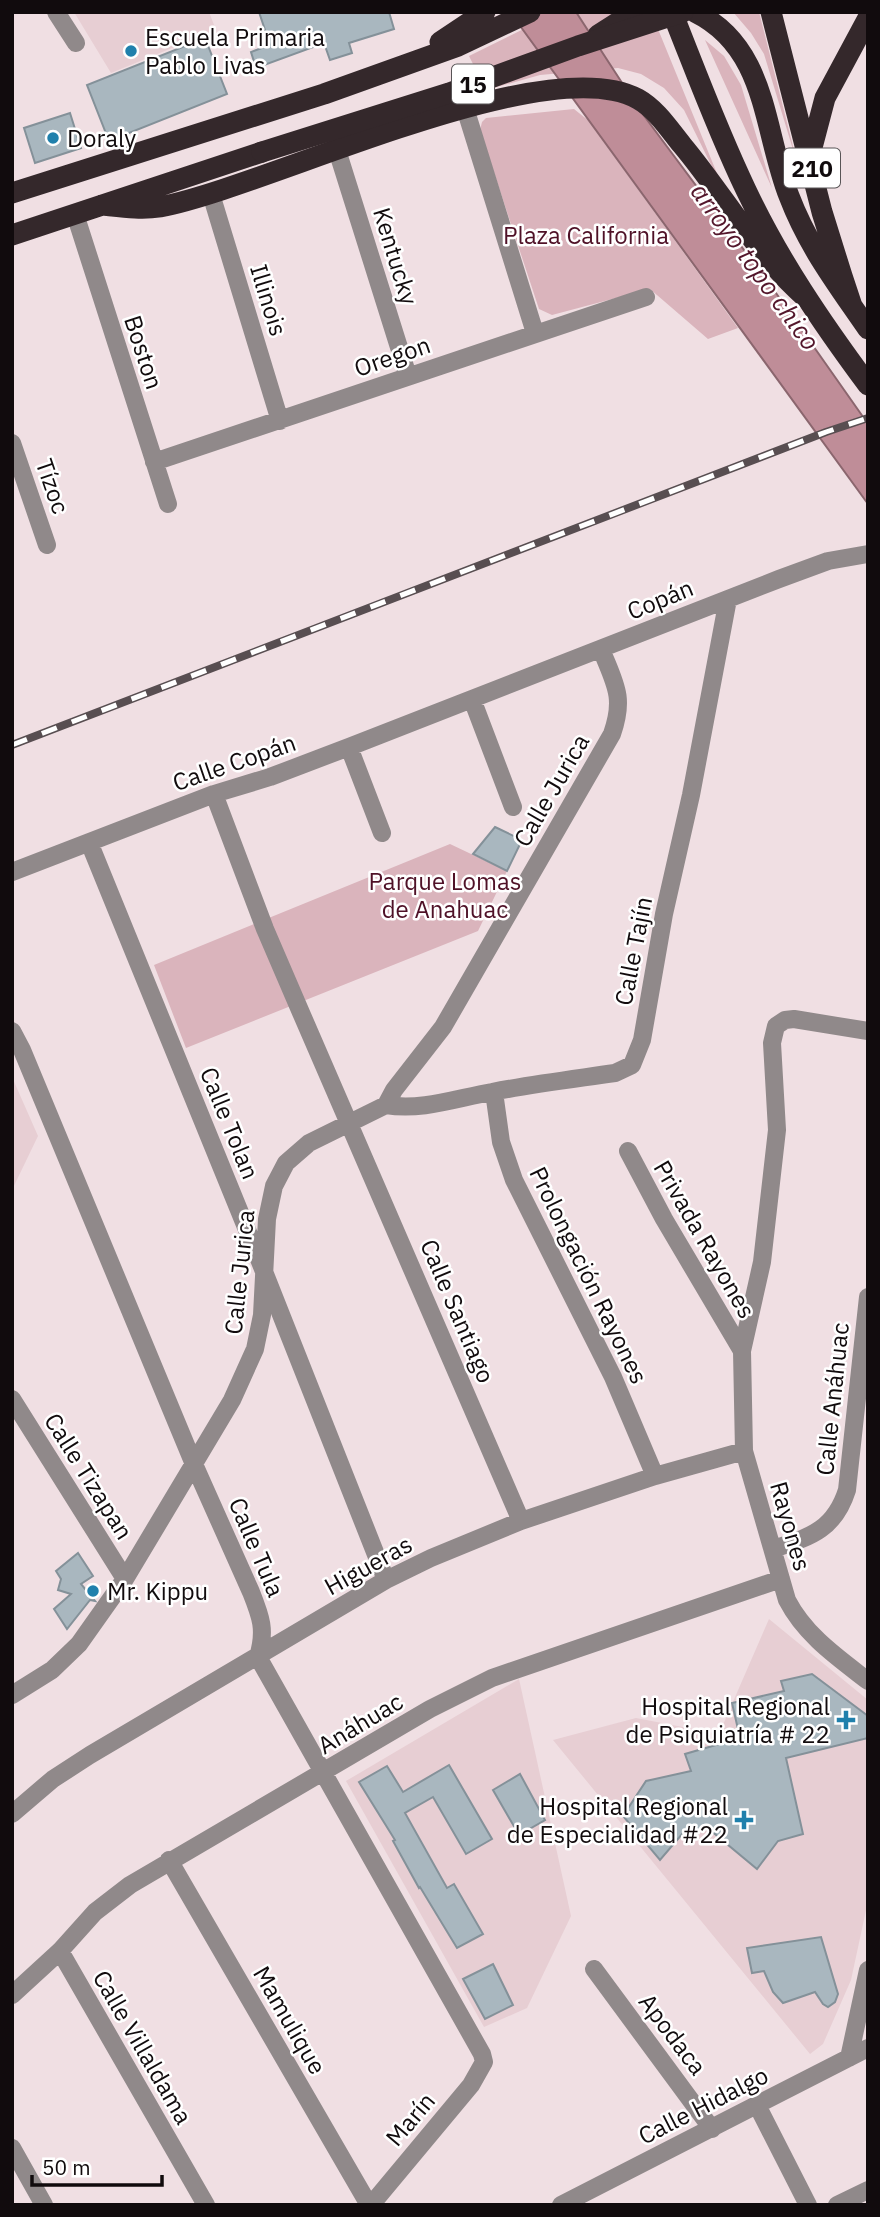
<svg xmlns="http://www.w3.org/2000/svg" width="880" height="2217" font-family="'IBM Plex Sans',sans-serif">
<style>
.built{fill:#e7ced3}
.green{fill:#dab4bc}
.water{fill:#bf8d98;stroke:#8b666e;stroke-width:2}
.building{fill:#a9b7bf;stroke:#849199;stroke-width:2}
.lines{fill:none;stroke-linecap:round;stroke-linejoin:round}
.minor{stroke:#90898a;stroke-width:18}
.highway{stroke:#34282b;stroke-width:21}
.rail-casing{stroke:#584e51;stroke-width:8}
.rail{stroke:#fff;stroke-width:5;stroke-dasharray:16;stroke-linecap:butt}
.highway-bridge{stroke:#34282b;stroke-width:21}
.poi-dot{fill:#2080ac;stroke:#fff;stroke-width:2.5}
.labels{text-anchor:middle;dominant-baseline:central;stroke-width:5;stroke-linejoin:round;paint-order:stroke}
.shield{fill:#fff;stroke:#585456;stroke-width:2}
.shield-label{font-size:23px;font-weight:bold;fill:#110b0d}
.poi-label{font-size:24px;fill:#110b0d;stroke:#fff;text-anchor:start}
.park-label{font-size:24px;fill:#4f1127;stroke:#fff}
.street-label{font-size:24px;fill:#110b0d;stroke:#fff}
.water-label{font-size:26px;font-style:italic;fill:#53162b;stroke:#fff}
</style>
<rect width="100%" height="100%" fill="#f0dfe3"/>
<!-- built -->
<path class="built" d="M74,12H209L216,30L111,73Z
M12,1077L38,1136L12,1190Z
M769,1619L868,1700V1901L851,1980L823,2044L810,2054L553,1740L636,1718L719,1734Z
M519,1679L571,1916L527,2008L484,2027L346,1781Z"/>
<!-- green -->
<path class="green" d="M558,12H651L725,193L684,110L664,88L641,74L618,68L540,75L486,90L469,56Z
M733,12H759L798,166L764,54L751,33Z
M705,40L724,56L741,85L772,188Z
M574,109L589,121L738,328L708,339L650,289L552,315L539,309L480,130L482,122L486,118Z
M450,844L507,871L478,931L186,1048L154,965Z"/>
<!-- water -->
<path class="water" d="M510,12H576L639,109L776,293L868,424V504Z"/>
<!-- building -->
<path class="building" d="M259,12H389L394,29L349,43L352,53L330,60L324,43L256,68L251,52L270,45Z
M205,38L227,94L109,141L87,85Z
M70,113L81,148L35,163L24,128Z
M495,827L522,840L507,871L473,854Z
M78,1553L93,1576L81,1584L95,1601L90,1600L67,1629L54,1609L71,1594L58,1590L61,1579L56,1571Z
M812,1674L868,1716V1738L786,1758L803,1834L778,1841L757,1869L704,1825L692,1841L683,1833L660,1860L623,1816L646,1781L691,1771L685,1754L740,1738L732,1703L784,1691L781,1681Z
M449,1765L492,1839L466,1854L433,1797L405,1813L447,1888L454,1884L483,1934L457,1948L420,1887L419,1888L393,1841L395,1840L359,1782L387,1766L403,1792Z
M520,1774L545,1820L519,1835L493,1790Z
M821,1937L838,1994L835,2002L828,2007L823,2004L815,1992L783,2003L773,1992L764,1971L752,1973L747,1948Z
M493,1964L513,2005L485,2019L463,1979Z"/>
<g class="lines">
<!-- minor -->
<path class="minor" d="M56,12L76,43
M465,108L535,333
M337,150L408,376
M211,194L280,421
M75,214L168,504
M12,443L47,545
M154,462L646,297
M472,699L513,807
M349,747L382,833
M214,794L265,929L302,1015L521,1521
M89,842L263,1269L386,1580
M12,872L214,794L270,777L349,747L779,579L828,561L868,554
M12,1031L22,1050L193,1462L251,1592C261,1617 266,1630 258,1657L482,2054L484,2062L471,2085L371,2205
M868,1031L794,1019L785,1020L776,1026L772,1043L777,1130L762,1262L742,1351L744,1451L787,1600C805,1635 837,1657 868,1681
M494,1092L501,1142L514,1180L613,1377L655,1476
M386,1105C422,1111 457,1098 492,1092C533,1084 574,1079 615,1073L632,1065L642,1040L664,914L691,795L728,599
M628,1151L664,1219L742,1351
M12,1399L125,1579
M773,1549C809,1537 834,1531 847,1490L868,1297
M12,1695L52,1670L79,1644L125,1579L232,1400L255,1349L262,1315L267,1219L274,1186L286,1163L309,1143L386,1105L394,1090L443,1027L612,734C625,697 615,684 601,649
M12,1814L53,1779L90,1755L386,1580L431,1558L521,1521L655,1476L744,1451
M169,1860L369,2205
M60,1951L206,2205
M594,1969L712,2129
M12,1995L60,1951L95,1912L130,1885L430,1709L492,1678L781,1579
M849,2058L868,1970
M757,2105L808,2205
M12,2148L44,2205
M561,2205L868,2048
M837,2205L868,2190"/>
<!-- highway -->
<path class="highway" d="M672,12C696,72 718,132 746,190C779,260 822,323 868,385
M695,12C768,48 763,130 789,196C805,238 827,270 852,306
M771,12L822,212L842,276L852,306L868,329
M598,35L634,12
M440,42L485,12
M810,155L825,98L868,18
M12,193L324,94L458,46L530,12
M102,205C121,207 141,210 160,207C269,186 545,48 638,99C656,109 669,129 682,145C724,195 755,253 805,297
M12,235L262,152"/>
<!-- rail casing -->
<g class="rail-casing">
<path id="rail" d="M12,745L826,432L868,418"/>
</g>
<!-- rail -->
<use href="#rail" class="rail"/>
<!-- highway-bridge -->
<path class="highway-bridge" d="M262,152L449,93L578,46L683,12"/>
</g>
<!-- markers -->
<g class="poi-dot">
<circle cx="131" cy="51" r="7"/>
<circle cx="53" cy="138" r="7"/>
<circle cx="93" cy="1591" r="7"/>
<path d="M842.5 1709.5h7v7h7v7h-7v7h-7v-7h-7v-7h7z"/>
<path d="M740.5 1809.5h7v7h7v7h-7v7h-7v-7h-7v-7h7z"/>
</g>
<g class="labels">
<!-- shield labels -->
<g class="shield">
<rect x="452" y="64.5" width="42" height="39" rx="5"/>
<rect x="784" y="148.5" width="56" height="39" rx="5"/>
</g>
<g class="shield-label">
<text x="473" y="84">15</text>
<text x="812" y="168">210</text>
</g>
<!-- poi labels -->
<g class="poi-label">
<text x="145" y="37">Escuela Primaria<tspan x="145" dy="28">Pablo Livas</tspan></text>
<text x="67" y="138">Doraly</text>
<text x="107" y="1591">Mr. Kippu</text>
<text x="830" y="1706" text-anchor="end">Hospital Regional<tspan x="830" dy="28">de Psiquiatría # 22</tspan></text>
<text x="728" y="1806" text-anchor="end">Hospital Regional<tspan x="728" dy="28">de Especialidad #22</tspan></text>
</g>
<!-- park labels -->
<g class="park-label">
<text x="586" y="235">Plaza California</text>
<text x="445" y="881">Parque Lomas<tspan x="445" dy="28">de Anahuac</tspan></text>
</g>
<!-- street labels -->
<g class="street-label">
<text transform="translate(396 256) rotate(73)">Kentucky</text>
<text transform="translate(269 300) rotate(73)">Illinois</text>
<text transform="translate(144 352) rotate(72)">Boston</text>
<text transform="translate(392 356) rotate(-19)">Oregon</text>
<text transform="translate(53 486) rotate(71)">Tízoc</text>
<text transform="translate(660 599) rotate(-22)">Copán</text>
<text transform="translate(234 762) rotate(-19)">Calle Copán</text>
<text transform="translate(551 790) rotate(-60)">Calle Jurica</text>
<text transform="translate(633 951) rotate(-79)">Calle Tajín</text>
<text transform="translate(230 1123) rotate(68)">Calle Tolan</text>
<text transform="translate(705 1239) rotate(60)">Privada Rayones</text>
<text transform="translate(239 1272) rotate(-84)">Calle Jurica</text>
<text transform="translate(589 1275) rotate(64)">Prolongación Rayones</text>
<text transform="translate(458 1311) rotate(67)">Calle Santiago</text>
<text transform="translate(832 1399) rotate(-84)">Calle Anáhuac</text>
<text transform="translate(89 1476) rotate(58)">Calle Tizapan</text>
<text transform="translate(791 1526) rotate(74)">Rayones</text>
<text transform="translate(257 1547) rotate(67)">Calle Tula</text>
<text transform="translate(368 1565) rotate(-29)">Higueras</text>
<text transform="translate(360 1723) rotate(-31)">Anáhuac</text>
<text transform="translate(290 2020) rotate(60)">Mamulique</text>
<text transform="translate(673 2034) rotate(53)">Apodaca</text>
<text transform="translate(143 2047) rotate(60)">Calle Villaldama</text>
<text transform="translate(703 2105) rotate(-27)">Calle Hidalgo</text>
<text transform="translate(410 2119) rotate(-50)">Marín</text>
</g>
<!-- water labels -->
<g class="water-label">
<text transform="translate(756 266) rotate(54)">arroyo topo chico</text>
</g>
</g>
<!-- border -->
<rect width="880" height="2217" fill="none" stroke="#110b0d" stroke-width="28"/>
<!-- scale -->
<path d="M32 2175v10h130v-10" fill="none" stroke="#110b0d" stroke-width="3.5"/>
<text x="42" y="2175" font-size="21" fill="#110b0d" stroke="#ffffff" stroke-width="5" paint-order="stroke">50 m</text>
</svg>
